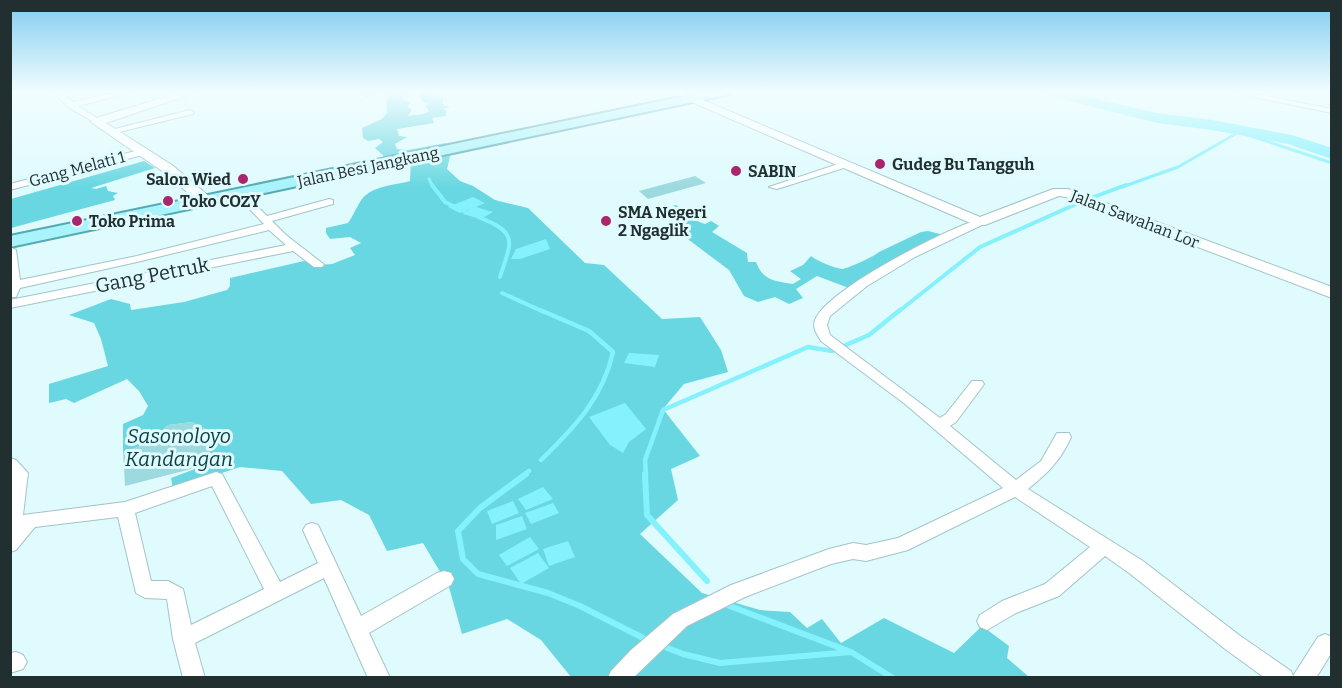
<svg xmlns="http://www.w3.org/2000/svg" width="1342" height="688" font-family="Bitter,serif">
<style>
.green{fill:#9cdae0}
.forest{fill:#69d7e1}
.water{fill:#85f1fc}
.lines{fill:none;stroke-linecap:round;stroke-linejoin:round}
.stream-far3{stroke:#85f1fc;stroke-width:3}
.stream-far2{stroke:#85f1fc;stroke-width:4}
.stream-far1{stroke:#85f1fc;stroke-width:4.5}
.stream{stroke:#85f1fc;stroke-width:6}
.river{fill:#85f1fc;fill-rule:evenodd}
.street-casing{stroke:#a2c4c8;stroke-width:2}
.secondary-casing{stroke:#a2c4c8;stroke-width:2}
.primary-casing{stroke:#54a9b2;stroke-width:4}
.street{fill:#fff;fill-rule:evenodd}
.secondary{fill:#fff;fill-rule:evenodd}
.primary{fill:#a9f3fa;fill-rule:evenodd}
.poi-dot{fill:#ab256c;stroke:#dffbfe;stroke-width:2}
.labels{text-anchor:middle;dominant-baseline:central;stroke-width:6;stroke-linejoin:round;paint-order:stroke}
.far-poi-label{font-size:16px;font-weight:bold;fill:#222f31;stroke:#dffbfe;text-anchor:start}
.far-street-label{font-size:16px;fill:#222f31;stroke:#dffbfe}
.street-label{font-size:20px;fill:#222f31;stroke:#dffbfe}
.park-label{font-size:20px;font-style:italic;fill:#093e43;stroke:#dffbfe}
</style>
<rect width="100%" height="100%" fill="#dffbfe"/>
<!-- green -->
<path class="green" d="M695,176L706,183L648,199L639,191Z
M192,422L219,435L203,466L125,486L123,452L149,443L168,425Z"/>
<!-- forest -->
<path class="forest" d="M356,91L407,92L408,95L403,96V100L411,102L407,106L412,110L408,116L423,114L429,111L425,106L429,104L422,102L423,100L417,95L424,91H440L437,96L443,99V105L450,107L443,109L447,111L445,116L432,118L434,123L397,129L399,136L407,137L395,144L397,149L408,150L446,143L448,150L451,152L447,169L460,181L473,186L495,200L528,208L585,263L604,265L662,319L700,317L721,350L728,372L684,384L663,409L700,456L671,469L678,500L640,534L702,593L760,610L790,612L807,628L822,619L841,643L884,618L954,653L982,626L1009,646L1007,658L1029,677H571L541,640L507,619L462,634L449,587L423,543L387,551L369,515L341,500L311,504L282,471L240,467L173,489L171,478L203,466L218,435L192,422L168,425L149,443L123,452V424L143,415L148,406L139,391L127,379L74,403L66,399L49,403V384L108,366L101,339L94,323L69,315L111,299L130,304L131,310L184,302L227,290L230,286V278L304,261L318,265L332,264L355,255L350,248L361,243L350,237L330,239L326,233V228L348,223C353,216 358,204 362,199C372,186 395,185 410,181L411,159L390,162L375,148L383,142L379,139L368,141L363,138L362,128L382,119L387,113L386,103L389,97L382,92L367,98Z
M144,161L155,168L91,188L96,189L106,186L108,191L118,193L113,196L115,200L11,228V199Z
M676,205L681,208H688L690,214L698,215L694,220L705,224L711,221L719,226L712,232L747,253L748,262H756C763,281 775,281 793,284L801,279L790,271L803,265L811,256C817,261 834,268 842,269C847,269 875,256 879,252L921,232L928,231L948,236L854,290L817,276L796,289L803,298L789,304L775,297L758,302L744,296L729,270L689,240L661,209Z"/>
<!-- water -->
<path class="water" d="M473,197L485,203L476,207L493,212L481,219L463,214L470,209L460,213L448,207Z
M546,239L550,249L520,259H511L516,249Z
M629,353L659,355L655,367L624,363Z
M625,403L646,429L629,442L623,453L610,445L589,417Z
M543,487L553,499L526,510L518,499Z
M513,501L519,513L492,524L487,511Z
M553,503L559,513L531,524L525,513Z
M522,516L527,529L496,540V525Z
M530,537L539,549L507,566L499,555Z
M568,541L575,557L549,566L543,549Z
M538,553L549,568L521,584L510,568Z"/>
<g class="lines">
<!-- stream-far3 -->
<path class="stream-far3" d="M429,179L433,187
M1122,187L1178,167L1239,132L1332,163"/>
<!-- stream-far2 -->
<path class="stream-far2" d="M432,185L445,202L470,214
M1091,198L1126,185
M478,217C520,233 511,242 500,277
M502,293L544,312
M898,312L980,247L1083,201"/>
<!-- stream-far1 -->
<path class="stream-far1" d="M540,310L589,331L613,352C603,398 574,428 541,460
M524,475L529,471
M646,475L645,460L663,410L808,347L832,351L869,335L900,310"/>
<!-- stream -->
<path class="stream" d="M526,474L480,508L458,531L463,559L478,574L548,593L580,606L649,641
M645,474L647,515L707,581
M727,605L851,652L893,678
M660,645L683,654L720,663L851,652"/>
<!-- river -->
<path class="river" d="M1041,91H1064L1157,113L1212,120L1292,135L1332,148V159L1288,144L1212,130L1157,123L1043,94Z"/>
<!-- street casing -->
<g class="street-casing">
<path id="street" d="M53,91H61L73,102L123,91H136L78,106L100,120V124H97L68,107Z
M670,91H680L695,98L688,100Z
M1225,91H1240L1332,109V113Z
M190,110L194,112L193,114L111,134L107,131Z
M143,149L147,152L146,154L10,190V184Z
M844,162L847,163V167L777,189L769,187Z
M239,190L242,191L267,216L329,199L333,200V204L272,221L286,235L322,263L324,265L322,267H314L293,251L10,308V300L286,245L269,230L137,262L20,288L16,297H10V247L16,250L20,280L137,256L264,224L236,195V191Z
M980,219L985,222L984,224L915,257L867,286L830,316L827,325L830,335L940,418L946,414L972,381H982L984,384L982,387L956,422L950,426L1016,480L1041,461L1057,433H1069L1071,437C1061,460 1048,473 1028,489L1143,561L1239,635L1291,671L1293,676L1318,637L1325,634L1332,637V652L1316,678H1265L1225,649L1129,573L1105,556L1059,596L1016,613L987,630L980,627L977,621L980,615L1002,601L1045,584L1090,547L1015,497L908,550L866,561L853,559L831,564L745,597L687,626L633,678H608L611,671L631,650L673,614L731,585L829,549L853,543L866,545L898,538L1003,488L905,404L821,341C817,334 812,328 815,320C827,289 948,228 980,219Z
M10,458L16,460L28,473L23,515L125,502L216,472L222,474L280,582L318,563L303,530L306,525L312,523L318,525L361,616L437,573L444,571L451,573L454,579L451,585L369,633L390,678H368L324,578L195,643L205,678H183L173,639L167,599L145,598L136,593L118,517L35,527L16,550L10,552ZM212,486L264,589L191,625L183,589L168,581H151L135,513Z
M16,652L23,655L27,662L23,669L10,673V653Z"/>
</g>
<!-- secondary casing -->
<g class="secondary-casing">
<path id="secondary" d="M185,91H200L106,123L172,165L210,197L212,200L210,203H200L162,171L91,122L93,119Z
M691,95L980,217L1053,189H1068L1332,287V298L1066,197L1059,196L985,225H975L687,100V96Z"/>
</g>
<!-- primary casing -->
<g class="primary-casing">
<path id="primary" d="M709,91H732L726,95L10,247V236Z"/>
</g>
<!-- street -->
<use href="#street" class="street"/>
<!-- secondary -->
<use href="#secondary" class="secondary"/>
<!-- primary -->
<use href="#primary" class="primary"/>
</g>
<!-- sky -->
<linearGradient id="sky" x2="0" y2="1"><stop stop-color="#80ccf0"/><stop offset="0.49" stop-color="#f1fdff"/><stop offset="1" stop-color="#f1fdff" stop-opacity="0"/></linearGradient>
<rect width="1342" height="187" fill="url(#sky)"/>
<!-- markers -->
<g class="poi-dot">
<circle cx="880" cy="164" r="6"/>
<circle cx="736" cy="171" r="6"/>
<circle cx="243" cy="179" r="6"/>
<circle cx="168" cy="201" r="6"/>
<circle cx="77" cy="221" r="6"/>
<circle cx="606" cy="221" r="6"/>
</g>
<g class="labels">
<!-- far-poi labels -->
<g class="far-poi-label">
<text x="892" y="164">Gudeg Bu Tangguh</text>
<text x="748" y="171">SABIN</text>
<text x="231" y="179" text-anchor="end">Salon Wied</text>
<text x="180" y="201">Toko COZY</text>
<text x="618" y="212">SMA Negeri<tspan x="618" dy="18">2 Ngaglik</tspan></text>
<text x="89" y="221">Toko Prima</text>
</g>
<!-- far-street labels -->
<g class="far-street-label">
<text transform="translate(368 167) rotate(-12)">Jalan Besi Jangkang</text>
<text transform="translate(77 169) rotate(-15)">Gang Melati 1</text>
<text transform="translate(1135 219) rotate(21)">Jalan Sawahan Lor</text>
</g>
<!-- street labels -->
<g class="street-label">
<text transform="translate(152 275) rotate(-11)">Gang Petruk</text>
</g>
<!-- park labels -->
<g class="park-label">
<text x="179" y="436">Sasonoloyo<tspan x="179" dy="23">Kandangan</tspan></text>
</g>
</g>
<!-- border -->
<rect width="1342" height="688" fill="none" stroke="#222f31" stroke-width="24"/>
</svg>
